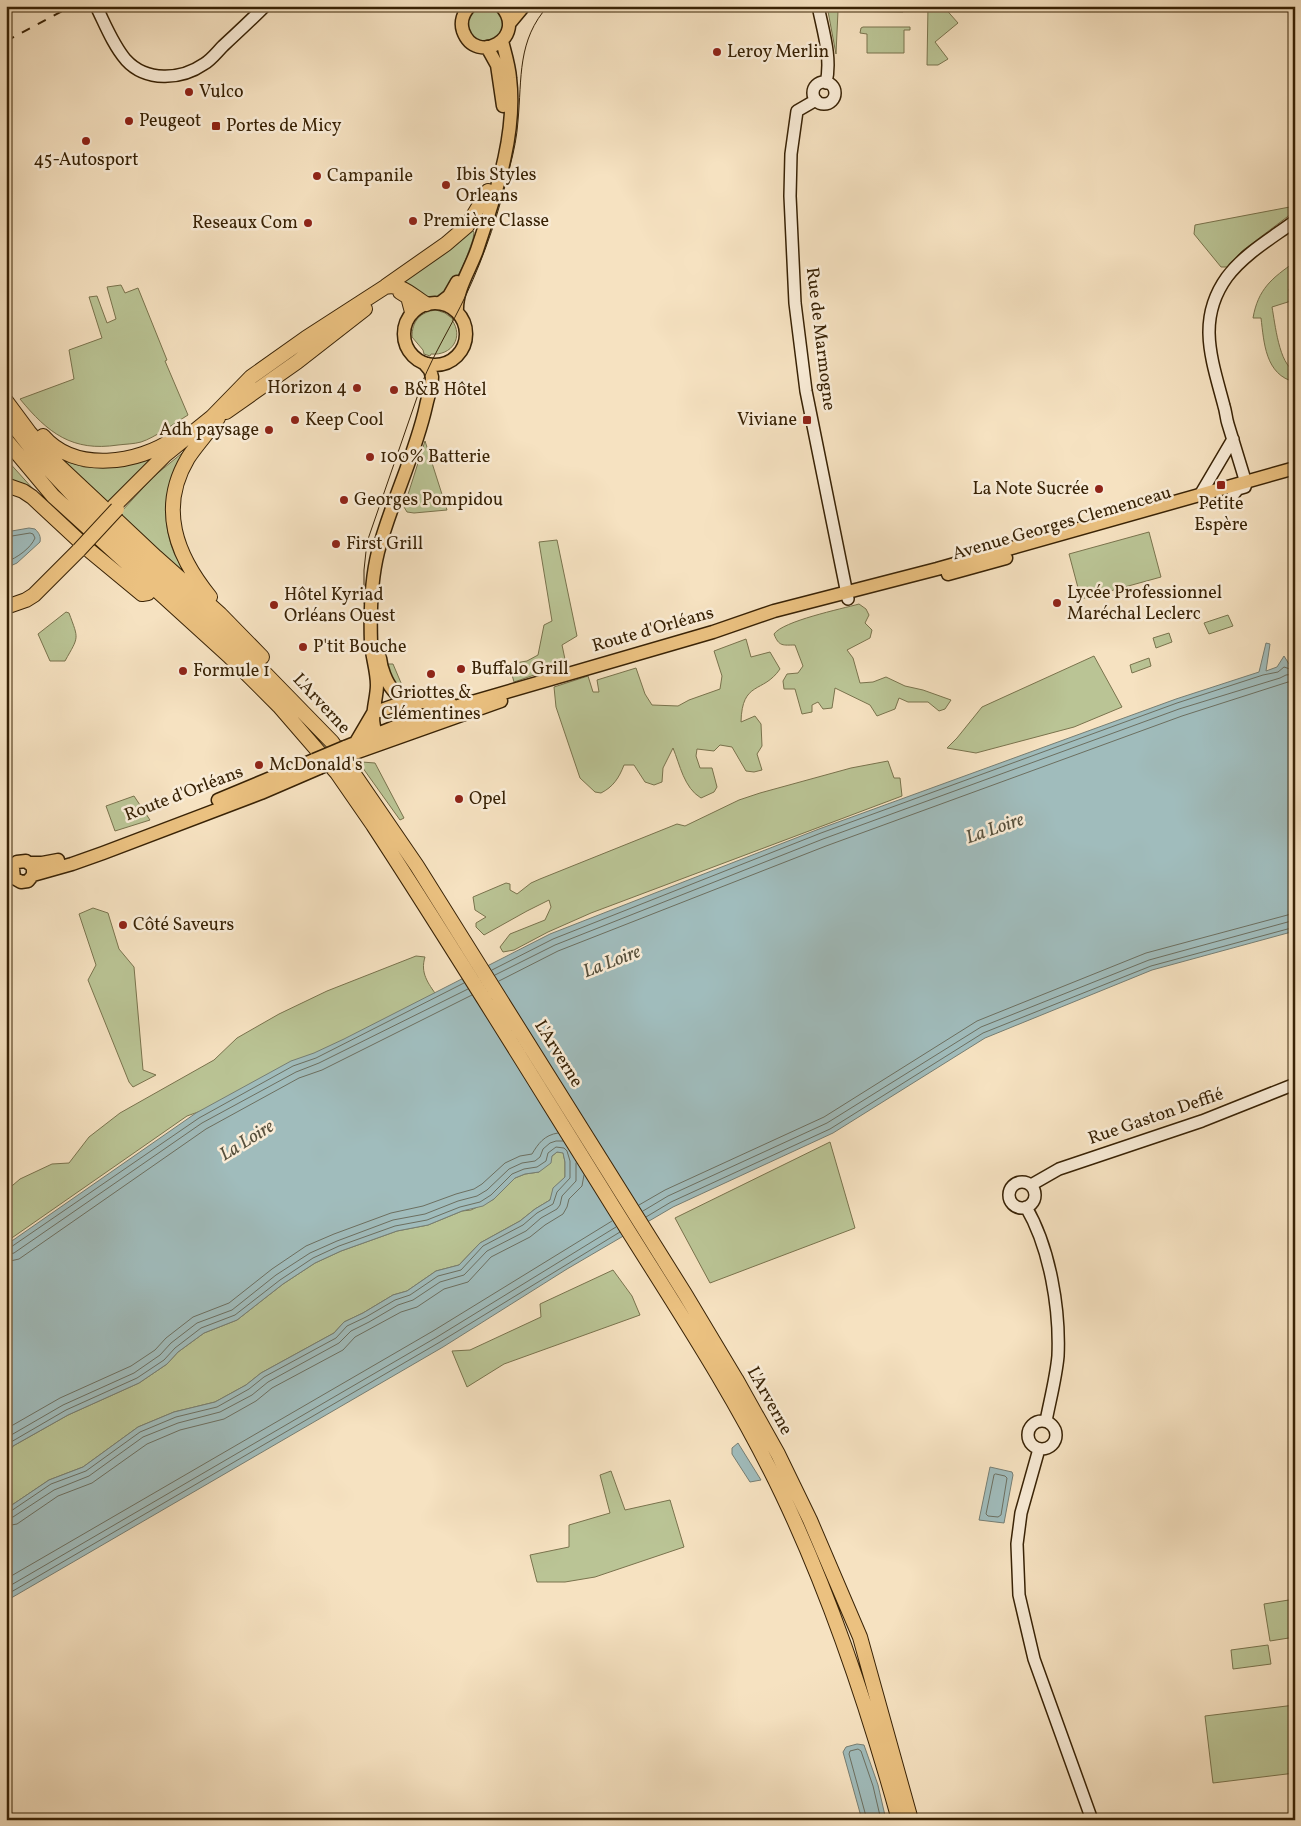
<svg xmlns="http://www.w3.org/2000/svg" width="1301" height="1826" font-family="Vollkorn,serif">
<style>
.green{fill:#bac495;stroke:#79734d}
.water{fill:#a0bcbc;stroke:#767e73}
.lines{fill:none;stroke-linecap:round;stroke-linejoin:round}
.shore{stroke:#6c6f60;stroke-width:1}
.secondary-casing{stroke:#382205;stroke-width:14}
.primary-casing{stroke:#382205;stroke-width:15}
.highway-casing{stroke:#382205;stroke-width:16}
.secondary{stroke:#f9ecd7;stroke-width:11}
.primary{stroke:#ebc180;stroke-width:12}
.highway{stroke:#ebc180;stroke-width:14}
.tram{stroke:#382205;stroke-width:1}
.rail{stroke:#382205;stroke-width:2;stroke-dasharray:9 9;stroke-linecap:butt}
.primary-bridge-casing{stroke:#382205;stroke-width:15;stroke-linecap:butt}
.highway-bridge-casing{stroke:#382205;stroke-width:16;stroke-linecap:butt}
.primary-bridge{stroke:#ebc180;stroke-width:12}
.highway-bridge{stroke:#ebc180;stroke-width:14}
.poi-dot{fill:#8f2418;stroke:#f9ecd7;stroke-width:2}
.labels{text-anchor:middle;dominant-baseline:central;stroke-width:5;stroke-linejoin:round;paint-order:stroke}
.poi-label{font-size:18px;fill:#382205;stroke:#f9ecd7;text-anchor:start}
.street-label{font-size:18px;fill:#382205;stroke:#f9ecd7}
.water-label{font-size:19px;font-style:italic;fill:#57503c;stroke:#f9ecd7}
</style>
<rect width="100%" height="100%" fill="#f6e2c1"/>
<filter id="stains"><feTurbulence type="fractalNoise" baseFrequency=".004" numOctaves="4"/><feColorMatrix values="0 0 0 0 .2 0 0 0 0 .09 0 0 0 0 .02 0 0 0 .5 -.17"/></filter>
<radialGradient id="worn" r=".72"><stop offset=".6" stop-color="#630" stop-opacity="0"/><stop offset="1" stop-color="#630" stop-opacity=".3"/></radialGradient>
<!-- green -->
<path class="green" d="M478,6L495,7L504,22L498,38C495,39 490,42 487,42C467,44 461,17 478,6Z
M827,6H903V12L838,11L836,54Z
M928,6H943L958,23L935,42L948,59L938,65H927Z
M863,27H910V30H904V53H867V34L860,33L861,28Z
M1295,206V211L1242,251L1227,267H1221L1194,234L1195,225Z
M471,229L474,232L473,239C467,256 452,305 426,298C418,296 410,288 403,284L402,279Z
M1295,262V287L1289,289L1291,301L1272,307C1275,323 1279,365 1295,371V382C1265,375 1264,342 1261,318H1253C1258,289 1272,278 1295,262Z
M121,285L125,293L138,288L167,360L165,361L188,415C175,423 154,438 141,442C134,444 126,444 118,445C72,452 48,433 20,399L74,379L69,350L102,338L89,297L97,296L107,323L116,319L107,287Z
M436,310L445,313L453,319L452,320C464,337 452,356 431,354L430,356L424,354L423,350L412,337C412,321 420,312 436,310Z
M425,441L447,510L414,513L407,512L404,507Z
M167,449L102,513L59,459L84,467H111Z
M187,449C169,484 158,513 174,553C179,564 188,575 195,586L111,523L153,477Z
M6,459L34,490L6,481Z
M1149,532L1161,577L1081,599L1069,554Z
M557,540L577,636L562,645L566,664L514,682L509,664L527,661L538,655L544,625L552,621L539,542Z
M859,604L866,609L869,615L865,623L872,630L870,638L847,650L853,658L860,683L873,682L886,677L905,686L923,690L951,700L945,709L939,711L928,702H908L899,698L895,709L877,716L870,705L835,688L832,708L823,709L818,702L812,705V712L802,714L795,689H784L783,681L787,674L798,673L803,666L795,645C783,645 779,647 774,634C783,621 841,609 859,604Z
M66,612L69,613C79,640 79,636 65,661H50L38,634Z
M1228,615L1233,626L1209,634L1204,623Z
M1169,633L1172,642L1156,648L1153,638Z
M746,639L751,657L770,652L780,669C763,694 742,680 741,722L755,716L761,724L762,746L757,754L762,770L754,772L746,771L732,747L720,745L714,751L697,749L696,756L700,768H712L717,787L714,792L701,798C684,788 680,765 673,748L663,768L662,782L654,785L645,782L634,765H624C619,778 613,787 601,793L595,792L580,778L556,707L554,687L588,676L593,692H599L597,680L636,668L645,694L652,705L678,706L689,700L720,689L722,676L714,651Z
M1094,656L1122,707L1074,727L976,753L947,748L957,738L982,707Z
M1149,658L1151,666L1132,673L1130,665Z
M387,664H393L404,690L409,691L410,694C394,689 392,679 387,664Z
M888,761L894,778H900L902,796L591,913L548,932L514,950L503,952L500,947L510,934L545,920L551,907L549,900L527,911L484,935L476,927V923L486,917L475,910L473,897L506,883L510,884V890L517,894L531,883L540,879L677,824L685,826L739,800L760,793L851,768Z
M362,762L375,763L404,818L400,820L360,764Z
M134,796L150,820L115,831L106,806Z
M93,908L108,913L119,949L134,967L143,1070L156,1075L133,1087L129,1082L88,980L96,965L79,914Z
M416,956L425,957C420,973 428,983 437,996L223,1103L187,1116L6,1242V1226L11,1222L6,1213V1191L20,1179L52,1164L69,1163L89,1137L120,1113L214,1060L237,1038L279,1014L327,991Z
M830,1142L855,1228L710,1283L675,1218Z
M557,1152H563L565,1162V1177L556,1186L550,1200L535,1209L520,1221L480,1243L459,1265L436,1271L407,1291L393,1295L363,1313L344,1322L334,1333L261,1373L246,1385L215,1402L174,1412L138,1427L83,1467L49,1480L6,1509V1456L13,1446L68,1415L139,1383L167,1364L178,1352L204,1333L237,1320L283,1284L315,1263L341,1251L397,1231L428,1225L462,1211L471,1210L494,1199L515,1178L525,1174L539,1172L552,1156Z
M613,1270L632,1296L640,1315L504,1364L467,1387L452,1351L470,1350L541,1317L540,1304Z
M611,1471L625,1510L670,1500L684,1547L595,1577L565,1582H537L530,1555L569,1547V1525L610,1513L600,1475Z
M1295,1599V1637L1270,1641L1264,1604Z
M1268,1645L1271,1664L1233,1669L1231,1650Z
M1295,1705V1773L1213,1783L1205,1716Z"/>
<!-- water -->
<path class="water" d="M29,528L35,529C39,533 41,536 40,542L17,563L6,568V532Z
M1266,643L1270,644L1266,671L1277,667L1284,656L1289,664L1295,662V931L1152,970L985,1038L833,1133L673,1207L567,1269L443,1347L6,1601V1509L49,1480L83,1467L138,1427L174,1412L215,1402L246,1385L261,1373L334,1333L344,1322L363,1313L393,1295L407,1291L436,1271L459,1265L480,1243L520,1221L535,1209L550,1200L553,1188L565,1177V1162L563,1153L557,1152L552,1156L551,1163L539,1172L525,1174L515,1178L494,1199L483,1206L462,1211L428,1225L397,1231L341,1251L315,1263L283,1284L237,1320L204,1333L178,1352L167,1364L139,1383L68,1415L13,1446L6,1456V1245L196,1113L291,1061L314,1053L344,1039L550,934L819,829L1176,699L1259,672Z
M738,1443L761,1480L750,1482L732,1454V1448Z
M990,1467L1012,1472L1013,1475L1004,1523L979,1520Z
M857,1744L864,1745L878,1785L886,1820H862L843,1752L846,1747Z"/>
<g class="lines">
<!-- shore -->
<path class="shore" d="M6,537L30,533L33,534L35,538C31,548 17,558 6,562
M492,970L553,939L821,833L1177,703L1263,675L1278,672L1284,667L1290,669L1295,667
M495,975L555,945L823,839L1179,709L1280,678L1286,675L1295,674
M499,981L558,951L826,846L1182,716L1288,682H1295
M639,1205L665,1190L824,1117L977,1021L1146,953L1295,913
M643,1211L668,1196L827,1123L981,1027L1149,960L1295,920
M646,1217L671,1202L830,1129L983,1033L1151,966L1295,927
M6,1248L11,1247L199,1118L293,1066L316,1058L464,983
M6,1255L14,1253L202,1123L296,1072L319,1063L468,989
M6,1262L19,1259L206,1129L299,1078L322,1070L472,995
M6,1429L60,1398L131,1366L155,1350L166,1338L193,1317L229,1303L272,1269L306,1246L334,1234L391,1213L423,1206L456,1194L474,1189L482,1184L505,1163L520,1156L532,1154C538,1144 544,1135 558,1133
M6,1438L63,1405L134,1373L160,1355L171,1343L197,1323L232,1310L276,1275L310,1253L337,1241L393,1220L425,1214L458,1201L477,1196L487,1190L509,1169L522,1163L535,1161L540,1157L543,1149L550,1143L556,1141H563
M6,1447L11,1442L66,1410L137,1378L164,1360L175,1348L201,1328L235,1315L280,1280L313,1258L339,1246L395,1226L427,1220L460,1207L480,1202L491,1195L512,1174L524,1169L537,1167L546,1161L548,1153L556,1147L564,1148L567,1151L570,1161V1178L557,1192L553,1204L537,1213L523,1225L483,1246L461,1270L438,1276L410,1295L395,1300L366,1317L347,1326L336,1338L264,1377L249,1389L217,1407L176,1417L140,1432L86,1471L51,1484L11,1511L6,1512
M996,1474L1005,1476L1007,1478L1001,1515L998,1517L988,1516L986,1514L994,1475Z
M6,1518L13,1517L54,1490L89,1476L143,1437L178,1423L220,1412L252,1395L268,1382L339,1343L351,1331L369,1322L398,1305L413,1300L440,1282L464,1275L487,1251L526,1231L541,1218L557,1209L560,1205L562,1196L576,1181V1163
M6,1526L17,1524L58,1496L92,1483L147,1444L180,1430L224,1419L256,1401L272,1388L343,1350L355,1337L401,1312L417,1307L444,1289L468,1282L491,1257L530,1237L545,1225L563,1214L567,1207L569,1199L582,1186L584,1175
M6,1579L433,1331L612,1221
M6,1588L437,1337L616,1227
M6,1595L440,1342L620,1232
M867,1820L849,1754L850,1751L858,1749L861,1751L873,1786L881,1820"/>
<!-- secondary casing -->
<g class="secondary-casing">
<path id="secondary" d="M96,6C105,24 113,45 126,60C146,82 181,80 204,64C211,60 217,52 223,46C237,33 251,20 265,6
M818,6C823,31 832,58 826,83
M813 93a11 11 0 1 1 22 0a11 11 0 1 1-22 0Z
M816,100L797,111L791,154L790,196L795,303L806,391L848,599
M1233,495L1238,489L1245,487L1246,483C1240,463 1234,444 1228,424C1226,418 1226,412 1224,406C1212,360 1196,320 1227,277C1244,254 1272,238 1295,221
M1210,501L1200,495L1233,439
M1009 1195a13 13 0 1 1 26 0a13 13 0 1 1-26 0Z
M1031,1185L1059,1169L1202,1121L1295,1084
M1026,1207C1050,1248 1060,1309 1058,1356C1056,1378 1050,1400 1046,1421
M1028 1435a14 14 0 1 1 28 0a14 14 0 1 1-28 0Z
M1039,1449L1021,1513L1017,1544L1019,1595L1034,1659L1092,1820"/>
</g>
<!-- primary casing -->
<g class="primary-casing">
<path id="primary" d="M470,6C463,13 460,22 463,31C476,67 529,37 501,6
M509,24L524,6
M487,47L497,65L503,106
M404 334a31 31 0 1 1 62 0a31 31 0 1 1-62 0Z
M440,303L449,296L457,282
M457,311C456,290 470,270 477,250C495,195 517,136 510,78C509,65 505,53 502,41
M948,574L1006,558
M380,658C381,668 386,682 393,690C404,704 422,703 415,726
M381,739C366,724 377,703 377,685C377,671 372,657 371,643C370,613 371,580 378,552C391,502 415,456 426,406C428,396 432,387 432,377L430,370L424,363
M356,742L373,713L407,701L451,704
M345,747L417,718L713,632L774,611L937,569L1295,468
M352,754L501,701
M218,800L314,760
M30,863H42L58,860
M6,873L17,862L26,861L33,867V875L28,881L21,882L14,878L13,869
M33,875L72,864L103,853L261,793L319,768"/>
</g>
<!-- highway casing -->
<g class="highway-casing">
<path id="highway" d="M386,286L446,244L467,226L488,191
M400,292L408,297L412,312
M6,401L29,432L58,465L156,557L220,614L262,657
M226,412L297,362L365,309
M6,416L41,461L86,509L253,661L332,742L417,866L685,1294L736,1379L778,1454L810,1520L860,1637L911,1820
M43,436C75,473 138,464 175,438
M6,440L53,496L229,656L279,706L337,773L373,825C454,949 531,1075 609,1200C669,1297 733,1391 782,1494C832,1599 868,1708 899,1820
M6,485L23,491L32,497L90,551L142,594L148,593
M114,506L165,455L212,417L251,377L306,338L385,287C402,283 412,296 426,304
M210,597C176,555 158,508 188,458C197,444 209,432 218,418
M6,607L26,600L34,595L79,550"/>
</g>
<!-- secondary -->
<use href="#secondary" class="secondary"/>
<!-- primary -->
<use href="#primary" class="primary"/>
<!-- highway -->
<use href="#highway" class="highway"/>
<!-- tram -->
<path class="tram" d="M364,603V570L367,542L422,383C434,353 452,325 466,295C485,255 500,209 510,166C514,151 517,136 518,121C522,78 517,40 548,6"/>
<!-- rail -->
<path class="rail" d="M6,41L72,6"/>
<!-- primary-bridge casing -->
<g class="primary-bridge-casing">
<path id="primary-bridge" d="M314,760L345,747
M319,768L352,754"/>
</g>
<!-- highway-bridge casing -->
<g class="highway-bridge-casing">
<path id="highway-bridge" d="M79,550L117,509"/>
</g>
<!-- primary-bridge -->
<use href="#primary-bridge" class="primary-bridge"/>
<!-- highway-bridge -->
<use href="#highway-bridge" class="highway-bridge"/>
</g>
<!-- markers -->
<g class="poi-dot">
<circle cx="717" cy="52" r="5"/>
<circle cx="189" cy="92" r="5"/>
<circle cx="129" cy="121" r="5"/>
<rect x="211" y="121" width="10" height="10" rx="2.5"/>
<circle cx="86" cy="141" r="5"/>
<circle cx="317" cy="176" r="5"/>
<circle cx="446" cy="185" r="5"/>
<circle cx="413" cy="221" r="5"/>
<circle cx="308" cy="223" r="5"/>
<circle cx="357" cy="388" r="5"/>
<circle cx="394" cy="390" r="5"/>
<circle cx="295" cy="420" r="5"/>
<rect x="802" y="415" width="10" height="10" rx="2.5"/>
<circle cx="269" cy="430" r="5"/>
<circle cx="370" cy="457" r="5"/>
<rect x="1216" y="480" width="10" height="10" rx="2.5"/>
<circle cx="1099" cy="489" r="5"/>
<circle cx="344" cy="500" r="5"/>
<circle cx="336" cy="544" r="5"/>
<circle cx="1057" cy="603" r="5"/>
<circle cx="274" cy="605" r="5"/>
<circle cx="303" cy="647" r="5"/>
<circle cx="461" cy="669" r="5"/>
<circle cx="183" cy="671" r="5"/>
<circle cx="431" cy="674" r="5"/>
<circle cx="259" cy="765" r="5"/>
<circle cx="459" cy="799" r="5"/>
<circle cx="123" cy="925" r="5"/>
</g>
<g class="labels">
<!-- poi labels -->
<g class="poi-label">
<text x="727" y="52">Leroy Merlin</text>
<text x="199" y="92">Vulco</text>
<text x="139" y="121">Peugeot</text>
<text x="226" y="126">Portes de Micy</text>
<text x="86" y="160" text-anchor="middle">45-Autosport</text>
<text x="456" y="175">Ibis Styles<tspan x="456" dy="21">Orleans</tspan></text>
<text x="327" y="176">Campanile</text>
<text x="423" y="221">Première Classe</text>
<text x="298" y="223" text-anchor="end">Reseaux Com</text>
<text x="347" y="388" text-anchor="end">Horizon 4</text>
<text x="404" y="390">B&amp;B Hôtel</text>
<text x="305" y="420">Keep Cool</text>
<text x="797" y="420" text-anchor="end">Viviane</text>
<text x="259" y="430" text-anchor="end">Adh paysage</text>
<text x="380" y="457">100% Batterie</text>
<text x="1089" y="489" text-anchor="end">La Note Sucrée</text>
<text x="354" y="500">Georges Pompidou</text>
<text x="1221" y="504" text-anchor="middle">Petite<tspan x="1221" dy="21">Espère</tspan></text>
<text x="346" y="544">First Grill</text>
<text x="1067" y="593">Lycée Professionnel<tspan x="1067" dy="21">Maréchal Leclerc</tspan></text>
<text x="284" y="595">Hôtel Kyriad<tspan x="284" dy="21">Orléans Ouest</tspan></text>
<text x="313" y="647">P'tit Bouche</text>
<text x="471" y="669">Buffalo Grill</text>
<text x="193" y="671">Formule 1</text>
<text x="431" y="693" text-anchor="middle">Griottes &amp;<tspan x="431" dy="21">Clémentines</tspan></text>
<text x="269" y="765">McDonald's</text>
<text x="469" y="799">Opel</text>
<text x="133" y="925">Côté Saveurs</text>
</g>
<!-- street labels -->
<g class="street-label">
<text transform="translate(820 339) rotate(83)">Rue de Marmogne</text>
<text transform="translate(1062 524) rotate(-16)">Avenue Georges Clemenceau</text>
<text transform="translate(653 630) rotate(-16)">Route d'Orléans</text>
<text transform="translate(321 704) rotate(47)">L'Arverne</text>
<text transform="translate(184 794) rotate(-21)">Route d'Orléans</text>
<text transform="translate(558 1054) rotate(58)">L'Arverne</text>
<text transform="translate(1156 1117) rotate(-19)">Rue Gaston Deffié</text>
<text transform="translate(769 1401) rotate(61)">L'Arverne</text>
</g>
<!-- water labels -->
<g class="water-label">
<text transform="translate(995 829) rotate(-19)">La Loire</text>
<text transform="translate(612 962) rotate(-21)">La Loire</text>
<text transform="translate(247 1141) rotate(-32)">La Loire</text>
</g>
</g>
<!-- margin -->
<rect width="1301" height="1826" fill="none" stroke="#f6e2c1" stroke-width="25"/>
<rect x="8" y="8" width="1286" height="1811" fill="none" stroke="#382205" stroke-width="2.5"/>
<rect x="12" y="12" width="1276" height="1801" fill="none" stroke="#382205"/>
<rect width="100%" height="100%" filter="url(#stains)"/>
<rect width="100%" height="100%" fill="url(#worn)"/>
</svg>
